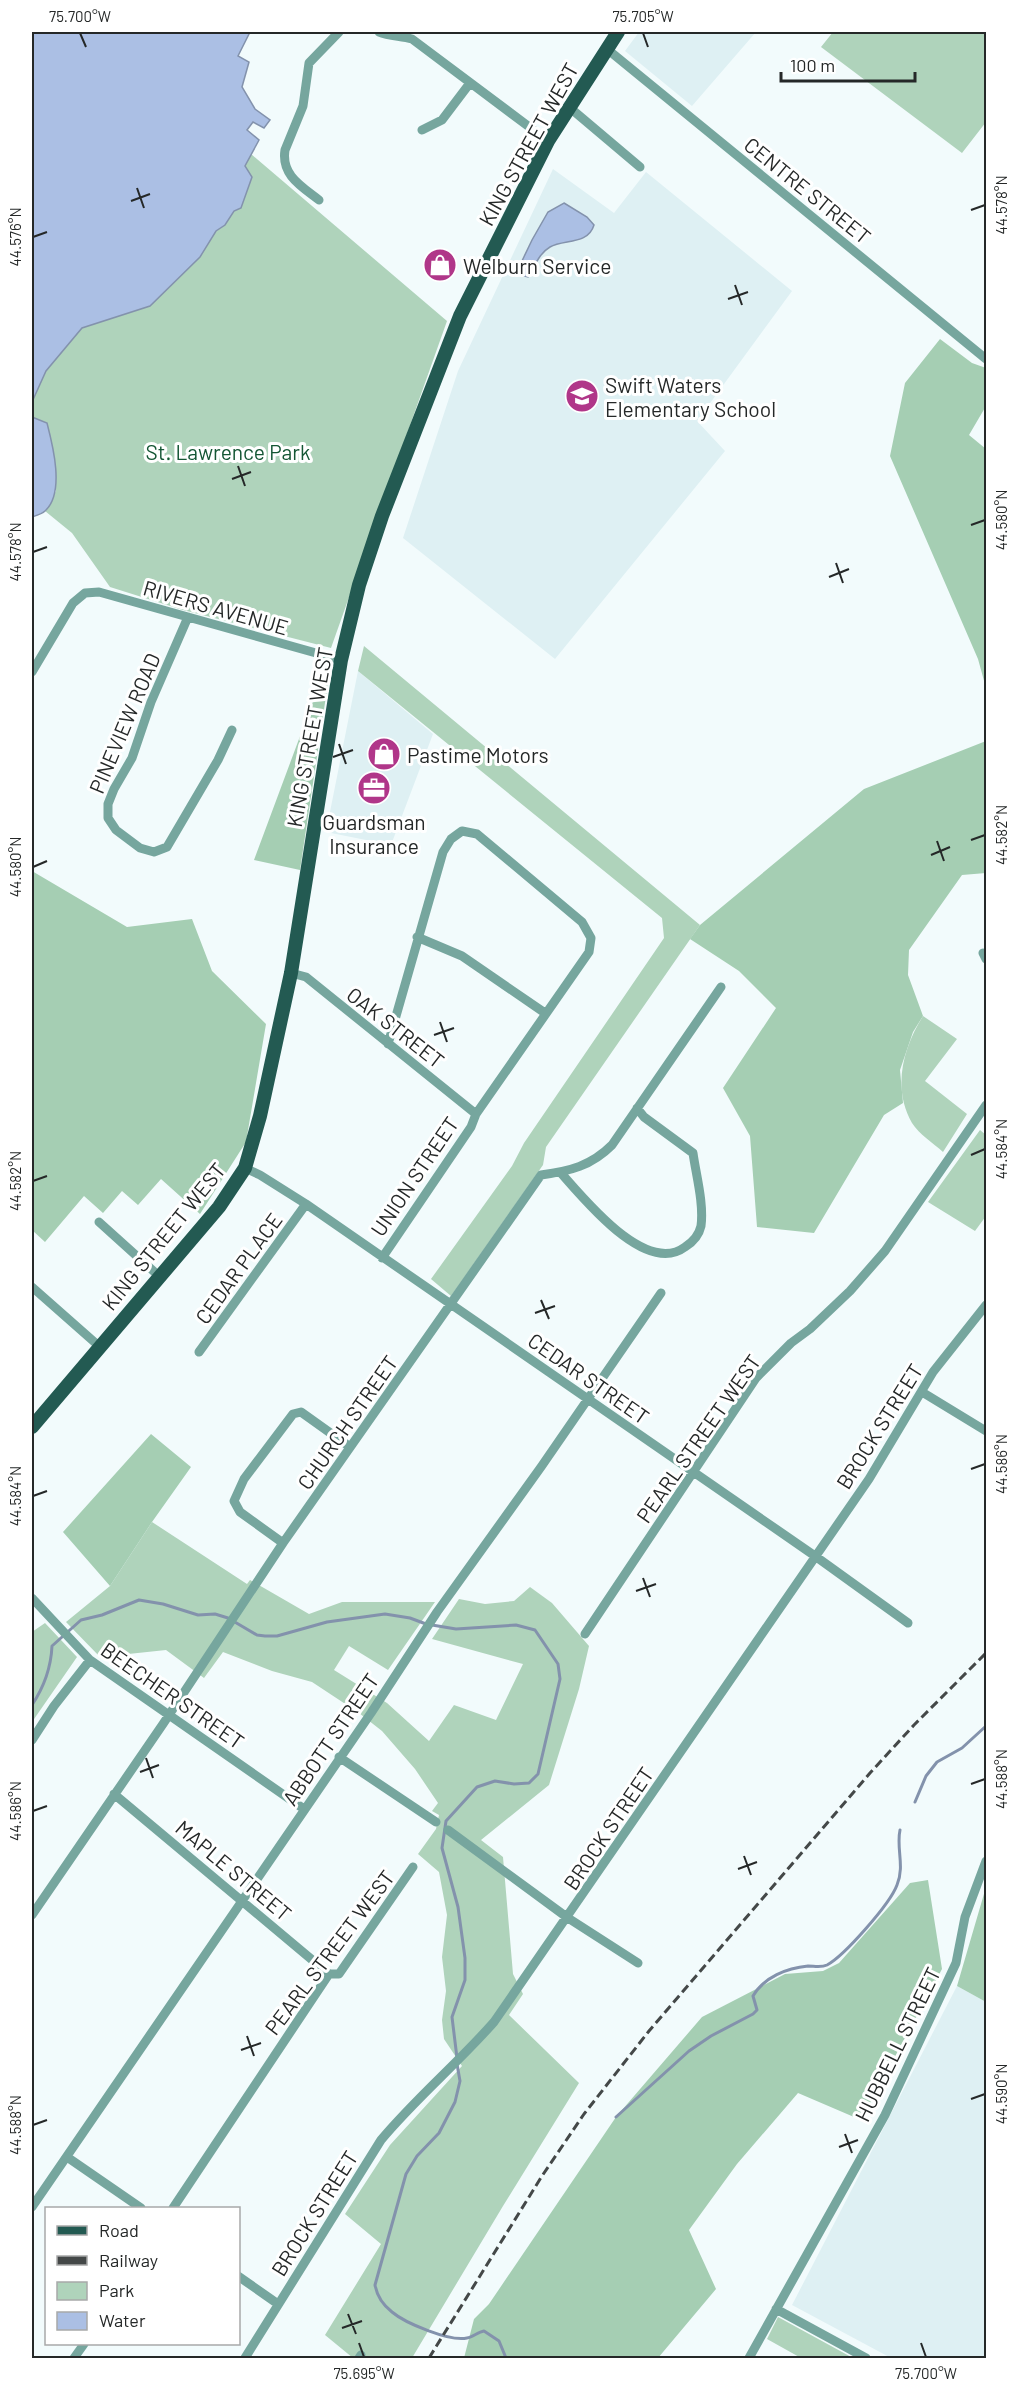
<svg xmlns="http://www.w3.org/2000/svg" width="1018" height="2390" font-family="Barlow,sans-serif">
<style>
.built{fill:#def0f3}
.green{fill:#afd3bb}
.forest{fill:#a5ceb3}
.water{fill:#abbfe4;stroke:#8392ac;stroke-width:1.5}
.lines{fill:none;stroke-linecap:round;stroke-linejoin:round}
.stream{stroke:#8392ac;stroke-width:3}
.street{stroke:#76a69e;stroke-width:9}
.primary{stroke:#235a52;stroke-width:14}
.rail{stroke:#444848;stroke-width:3;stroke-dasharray:9 4.5;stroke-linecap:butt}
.ticks{fill:none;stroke:#252828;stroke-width:2}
.labels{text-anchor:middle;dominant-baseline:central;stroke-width:6;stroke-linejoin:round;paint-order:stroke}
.street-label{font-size:21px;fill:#252828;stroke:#fff}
.poi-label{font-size:21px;fill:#252828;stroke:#fff;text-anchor:start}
.park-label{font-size:21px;fill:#145634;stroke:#fff}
.neatline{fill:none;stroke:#252828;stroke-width:2}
.ticks-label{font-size:15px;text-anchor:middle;fill:#252828}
</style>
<rect width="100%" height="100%" fill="#f2fbfc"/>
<!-- built -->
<path class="built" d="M639,32H756L692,106L625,51Z
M553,169L614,213L646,172L792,291L697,421L725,451L555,659L403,538L458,371Z
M358,671L433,734L391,845L326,832Z
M957,1986L986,2002V2358H891L792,2305Z"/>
<!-- green -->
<path class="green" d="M833,32H986V122L962,153L821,47Z
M251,154L447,321L331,648L183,610L110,587L72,533L45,511L56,491L47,423L32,417V402L46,371L82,328L150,306L200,257L216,231L225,225L234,211L244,166Z
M364,646L700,925L546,1147L543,1165L451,1296L431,1279L512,1166L524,1143L664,938L662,918L358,671Z
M923,1016L957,1039L925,1081L967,1114L943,1152C933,1143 919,1134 912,1123C892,1088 903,1048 923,1016Z
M980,1130L986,1135V1216L975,1231L928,1202Z
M152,1522L247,1584L250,1580L309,1614L342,1602H435L388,1670L349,1646L334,1670L387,1703L429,1741L454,1705L496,1720L523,1664L432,1639L459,1599L485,1604L514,1601L530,1587L552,1603L589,1646L579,1689L549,1785L481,1840L503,1857L513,1974L523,1994L509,2015L579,2083L503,2206L412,2358H353L325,2335L381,2244L345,2214L390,2145L462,2066L444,2039L442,2020L446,1991L442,1957L447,1915L439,1872L418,1854L436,1829L439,1815L432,1811L438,1803L415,1769L382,1731L359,1713L312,1682L272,1671L223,1652L204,1678L166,1650L100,1657L66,1622L110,1586Z
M45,1623L77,1657L32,1722V1632Z
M778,2317L853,2358H801L767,2339Z"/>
<!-- forest -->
<path class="forest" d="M940,339L972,363L986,368V406L969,435L986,449V688L978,659L890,456L905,383Z
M328,661L329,676L300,870L254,860Z
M986,741V873L962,875L909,950L908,975L923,1016L913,1032L900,1070L903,1103L884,1115L814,1233L757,1227L750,1136L723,1088L776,1008L739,971L690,939L700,925L864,789Z
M32,871L127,927L192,919L212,971L266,1024L246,1142L200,1214L161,1179L138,1205L122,1191L103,1213L84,1196L45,1242L32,1230Z
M151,1434L191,1467L152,1522L110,1586L63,1532Z
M928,1880L942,1969L861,2120L798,2093L737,2164L689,2230L716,2289L658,2358H464L474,2319L489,2304L616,2117L702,2017L785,1974L823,1971L839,1963L910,1883Z
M986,1887V2002L957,1986Z"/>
<!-- water -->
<path class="water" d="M32,32H250L238,56L249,62L242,87L255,109L270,120L264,128L253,122L247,130L259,140L245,166L252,177L241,208L234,211L225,225L216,231L200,257L150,306L82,328L46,371L32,402Z
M564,203L587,217L594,225C588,245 564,239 550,247C538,254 535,267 528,277L524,276L521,263L532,240L548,212Z
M32,417L47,423C53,446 65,493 45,511C42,514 35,516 32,517Z"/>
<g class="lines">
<!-- stream -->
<path class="stream" d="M32,1705C44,1687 51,1668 52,1646L81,1620L102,1615L139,1600L163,1604L198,1615L215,1614L228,1618L257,1635L265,1636H277L327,1622L385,1614L410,1618L426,1624L456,1629L516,1625L535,1630L558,1664L560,1679L538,1774L529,1783L514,1784L495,1781L477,1787L446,1821L442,1848L458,1907L465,1958V1980L452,2017L457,2058
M915,1802L926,1776L937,1762L962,1748L986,1726
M457,2064L460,2081L455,2102L439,2133L417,2156L406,2174L375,2285C377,2296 383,2305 392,2312C405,2323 450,2342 467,2338C473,2337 478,2332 484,2331L499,2341L506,2358
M616,2117L689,2051L711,2036L753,2014L757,2010L753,1996C764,1977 787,1968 808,1966C814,1966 821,1968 827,1965C844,1956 890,1904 897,1885C905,1866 896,1848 900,1830"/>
<!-- street -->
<path class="street" d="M379,32C389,36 401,36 412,39L548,141
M607,49L986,359
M569,107L640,167
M422,130L442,120L470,83
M319,200C301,186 281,175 285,150L303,106L309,63L339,32
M188,617L151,702L132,758L114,789L108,804V818L116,830L140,848L154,852L167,847L218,760L232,730
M32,672L73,603L85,593L99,592L341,660
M417,937L462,956L545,1013
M983,953L986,959
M291,973L306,977L476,1114
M245,1168L260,1175L306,1204L815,1556L908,1623
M561,1173C585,1200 646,1276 685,1247C693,1242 699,1235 701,1226C704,1203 696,1175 693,1153L644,1117L637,1108
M99,1222L160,1277
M382,1258L471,1127L476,1114L589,952L591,938L582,922L477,834L462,831L451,839L443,852L388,1044
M32,1287L100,1347
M199,1352L306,1204
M922,1392L986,1431
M283,1543L240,1512L234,1501L244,1479L293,1414L301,1412L350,1447
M32,1598L90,1660L304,1809
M585,1634L756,1378L791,1343L810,1329L850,1291L885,1251L986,1105
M32,1740L54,1706L90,1660
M339,1757L436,1822
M114,1794L329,1974
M448,1830L568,1918L638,1963
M32,1915L163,1724L283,1543L541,1175C570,1171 591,1166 612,1145L721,987
M329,1974H339L413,1867
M67,2157L141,2208
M32,2207L371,1713L437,1612L541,1467L661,1293
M173,2208L329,1974
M238,2276L278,2304
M776,2309L866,2358
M74,2358L84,2344
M245,2358L381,2140C416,2098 458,2063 494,2022L869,1479L933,1372L986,1305
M359,2358L361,2355
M749,2358L885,2115L956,1963L965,1917L986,1861"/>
<!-- primary -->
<path class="primary" d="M32,1427L219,1207L245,1168L260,1116L291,973L341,660L359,585L382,516L460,316L548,141L618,32"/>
<!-- rail -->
<path class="rail" d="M429,2358L542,2176L584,2114L649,2031L870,1773L914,1725L986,1653"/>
</g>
<!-- ticks -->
<path class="ticks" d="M80,33L86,47M643,33L648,47M137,188L144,208M131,201L150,194M971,210L985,205M33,237L47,232M735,285L742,305M728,299L748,292M238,466L245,486M232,479L251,472M971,525L985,520M33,552L47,547M836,563L843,583M829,577L849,569M339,744L346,764M333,757L353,750M971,840L985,835M937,841L944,861M931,855L950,847M33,867L47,861M440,1022L447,1042M434,1035L454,1028M971,1155L985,1149M33,1181L47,1176M541,1300L549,1319M535,1313L555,1306M971,1469L985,1464M33,1496L47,1491M643,1578L650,1597M636,1591L656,1584M146,1758L153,1778M140,1772L159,1765M971,1784L985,1779M33,1811L47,1806M744,1856L751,1875M738,1869L757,1862M247,2036L254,2056M241,2050L261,2043M971,2099L985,2094M33,2125L47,2120M845,2134L852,2153M839,2147L858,2140M348,2314L356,2334M342,2328L362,2321M359,2343L364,2357M921,2343L926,2357"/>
<!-- icons -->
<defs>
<g id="shop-disc" transform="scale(1.725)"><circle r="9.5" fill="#b03689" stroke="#fff"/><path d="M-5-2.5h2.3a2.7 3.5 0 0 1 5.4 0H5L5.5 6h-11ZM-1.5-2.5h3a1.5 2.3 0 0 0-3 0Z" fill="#fff"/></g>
<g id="school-disc" transform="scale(1.725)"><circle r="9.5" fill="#b03689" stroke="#fff"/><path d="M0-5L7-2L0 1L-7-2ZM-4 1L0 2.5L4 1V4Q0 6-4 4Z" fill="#fff"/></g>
<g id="office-disc" transform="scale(1.725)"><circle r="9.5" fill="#b03689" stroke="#fff"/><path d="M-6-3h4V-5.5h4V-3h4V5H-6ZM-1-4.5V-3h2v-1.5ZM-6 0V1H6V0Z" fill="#fff"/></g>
</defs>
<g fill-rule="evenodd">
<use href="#shop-disc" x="440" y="265"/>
<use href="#school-disc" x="582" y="396"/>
<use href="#shop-disc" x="384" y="754"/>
<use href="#office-disc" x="374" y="788"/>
</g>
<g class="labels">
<!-- street labels -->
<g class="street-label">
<text transform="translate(528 144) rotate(-61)">KING STREET WEST</text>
<text transform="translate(808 190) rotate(39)">CENTRE STREET</text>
<text transform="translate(216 607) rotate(16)">RIVERS AVENUE</text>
<text transform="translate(124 723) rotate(-67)">PINEVIEW ROAD</text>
<text transform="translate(309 737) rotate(-80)">KING STREET WEST</text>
<text transform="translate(396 1027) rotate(38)">OAK STREET</text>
<text transform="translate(414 1176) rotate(-56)">UNION STREET</text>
<text transform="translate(163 1236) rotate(-51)">KING STREET WEST</text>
<text transform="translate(238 1268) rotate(-54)">CEDAR PLACE</text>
<text transform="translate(589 1378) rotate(35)">CEDAR STREET</text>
<text transform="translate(347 1422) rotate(-55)">CHURCH STREET</text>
<text transform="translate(879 1426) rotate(-58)">BROCK STREET</text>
<text transform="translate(698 1438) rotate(-55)">PEARL STREET WEST</text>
<text transform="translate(173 1695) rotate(35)">BEECHER STREET</text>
<text transform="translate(330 1739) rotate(-56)">ABBOTT STREET</text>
<text transform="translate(608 1828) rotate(-56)">BROCK STREET</text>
<text transform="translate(234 1870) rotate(40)">MAPLE STREET</text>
<text transform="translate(329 1952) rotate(-53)">PEARL STREET WEST</text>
<text transform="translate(897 2044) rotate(-64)">HUBBELL STREET</text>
<text transform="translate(314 2213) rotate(-58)">BROCK STREET</text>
</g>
<!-- poi labels -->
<g class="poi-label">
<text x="463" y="265">Welburn Service</text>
<text x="605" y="384">Swift Waters<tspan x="605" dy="24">Elementary School</tspan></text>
<text x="407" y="754">Pastime Motors</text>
<text x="374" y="821" text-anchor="middle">Guardsman<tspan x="374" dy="24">Insurance</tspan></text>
</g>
<!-- park labels -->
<g class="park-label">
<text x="228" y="451">St. Lawrence Park</text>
</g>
</g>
<!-- border -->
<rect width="1018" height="2390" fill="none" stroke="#ffffff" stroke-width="66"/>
<!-- legend -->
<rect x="45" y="2207" width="195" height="138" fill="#ffffff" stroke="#a8a9a9" stroke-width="1.5"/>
<rect x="57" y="2226" width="30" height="9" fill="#235a52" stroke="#a8a9a9" stroke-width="1.5"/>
<text x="99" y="2237" font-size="18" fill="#252828">Road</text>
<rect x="57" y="2256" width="30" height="9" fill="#444848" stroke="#a8a9a9" stroke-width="1.5"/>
<text x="99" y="2267" font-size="18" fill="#252828">Railway</text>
<rect x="57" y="2282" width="30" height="18" fill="#afd3bb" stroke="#a8a9a9" stroke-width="1.5"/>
<text x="99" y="2297" font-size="18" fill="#252828">Park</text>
<rect x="57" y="2312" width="30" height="18" fill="#abbfe4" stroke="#a8a9a9" stroke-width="1.5"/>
<text x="99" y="2327" font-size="18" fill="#252828">Water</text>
<!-- scale -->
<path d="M781 72v9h134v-9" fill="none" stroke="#252828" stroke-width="3"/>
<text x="790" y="72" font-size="18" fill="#252828" stroke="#ffffff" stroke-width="4.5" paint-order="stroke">100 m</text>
<rect x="33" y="33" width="952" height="2324" class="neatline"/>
<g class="ticks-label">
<text x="80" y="22">75.700°W</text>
<text x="643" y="22">75.705°W</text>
<text transform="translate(1002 205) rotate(-90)" y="5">44.578°N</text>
<text transform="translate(16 237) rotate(-90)" y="5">44.576°N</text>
<text transform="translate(1002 520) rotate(-90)" y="5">44.580°N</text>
<text transform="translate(16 552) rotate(-90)" y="5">44.578°N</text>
<text transform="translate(1002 835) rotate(-90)" y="5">44.582°N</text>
<text transform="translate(16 867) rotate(-90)" y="5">44.580°N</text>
<text transform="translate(1002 1149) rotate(-90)" y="5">44.584°N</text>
<text transform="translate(16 1181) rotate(-90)" y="5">44.582°N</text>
<text transform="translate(1002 1464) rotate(-90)" y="5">44.586°N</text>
<text transform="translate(16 1496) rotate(-90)" y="5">44.584°N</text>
<text transform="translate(1002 1779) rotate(-90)" y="5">44.588°N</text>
<text transform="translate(16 1811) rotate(-90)" y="5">44.586°N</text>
<text transform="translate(1002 2094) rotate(-90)" y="5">44.590°N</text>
<text transform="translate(16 2125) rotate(-90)" y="5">44.588°N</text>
<text x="364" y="2379">75.695°W</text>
<text x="926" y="2379">75.700°W</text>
</g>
</svg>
